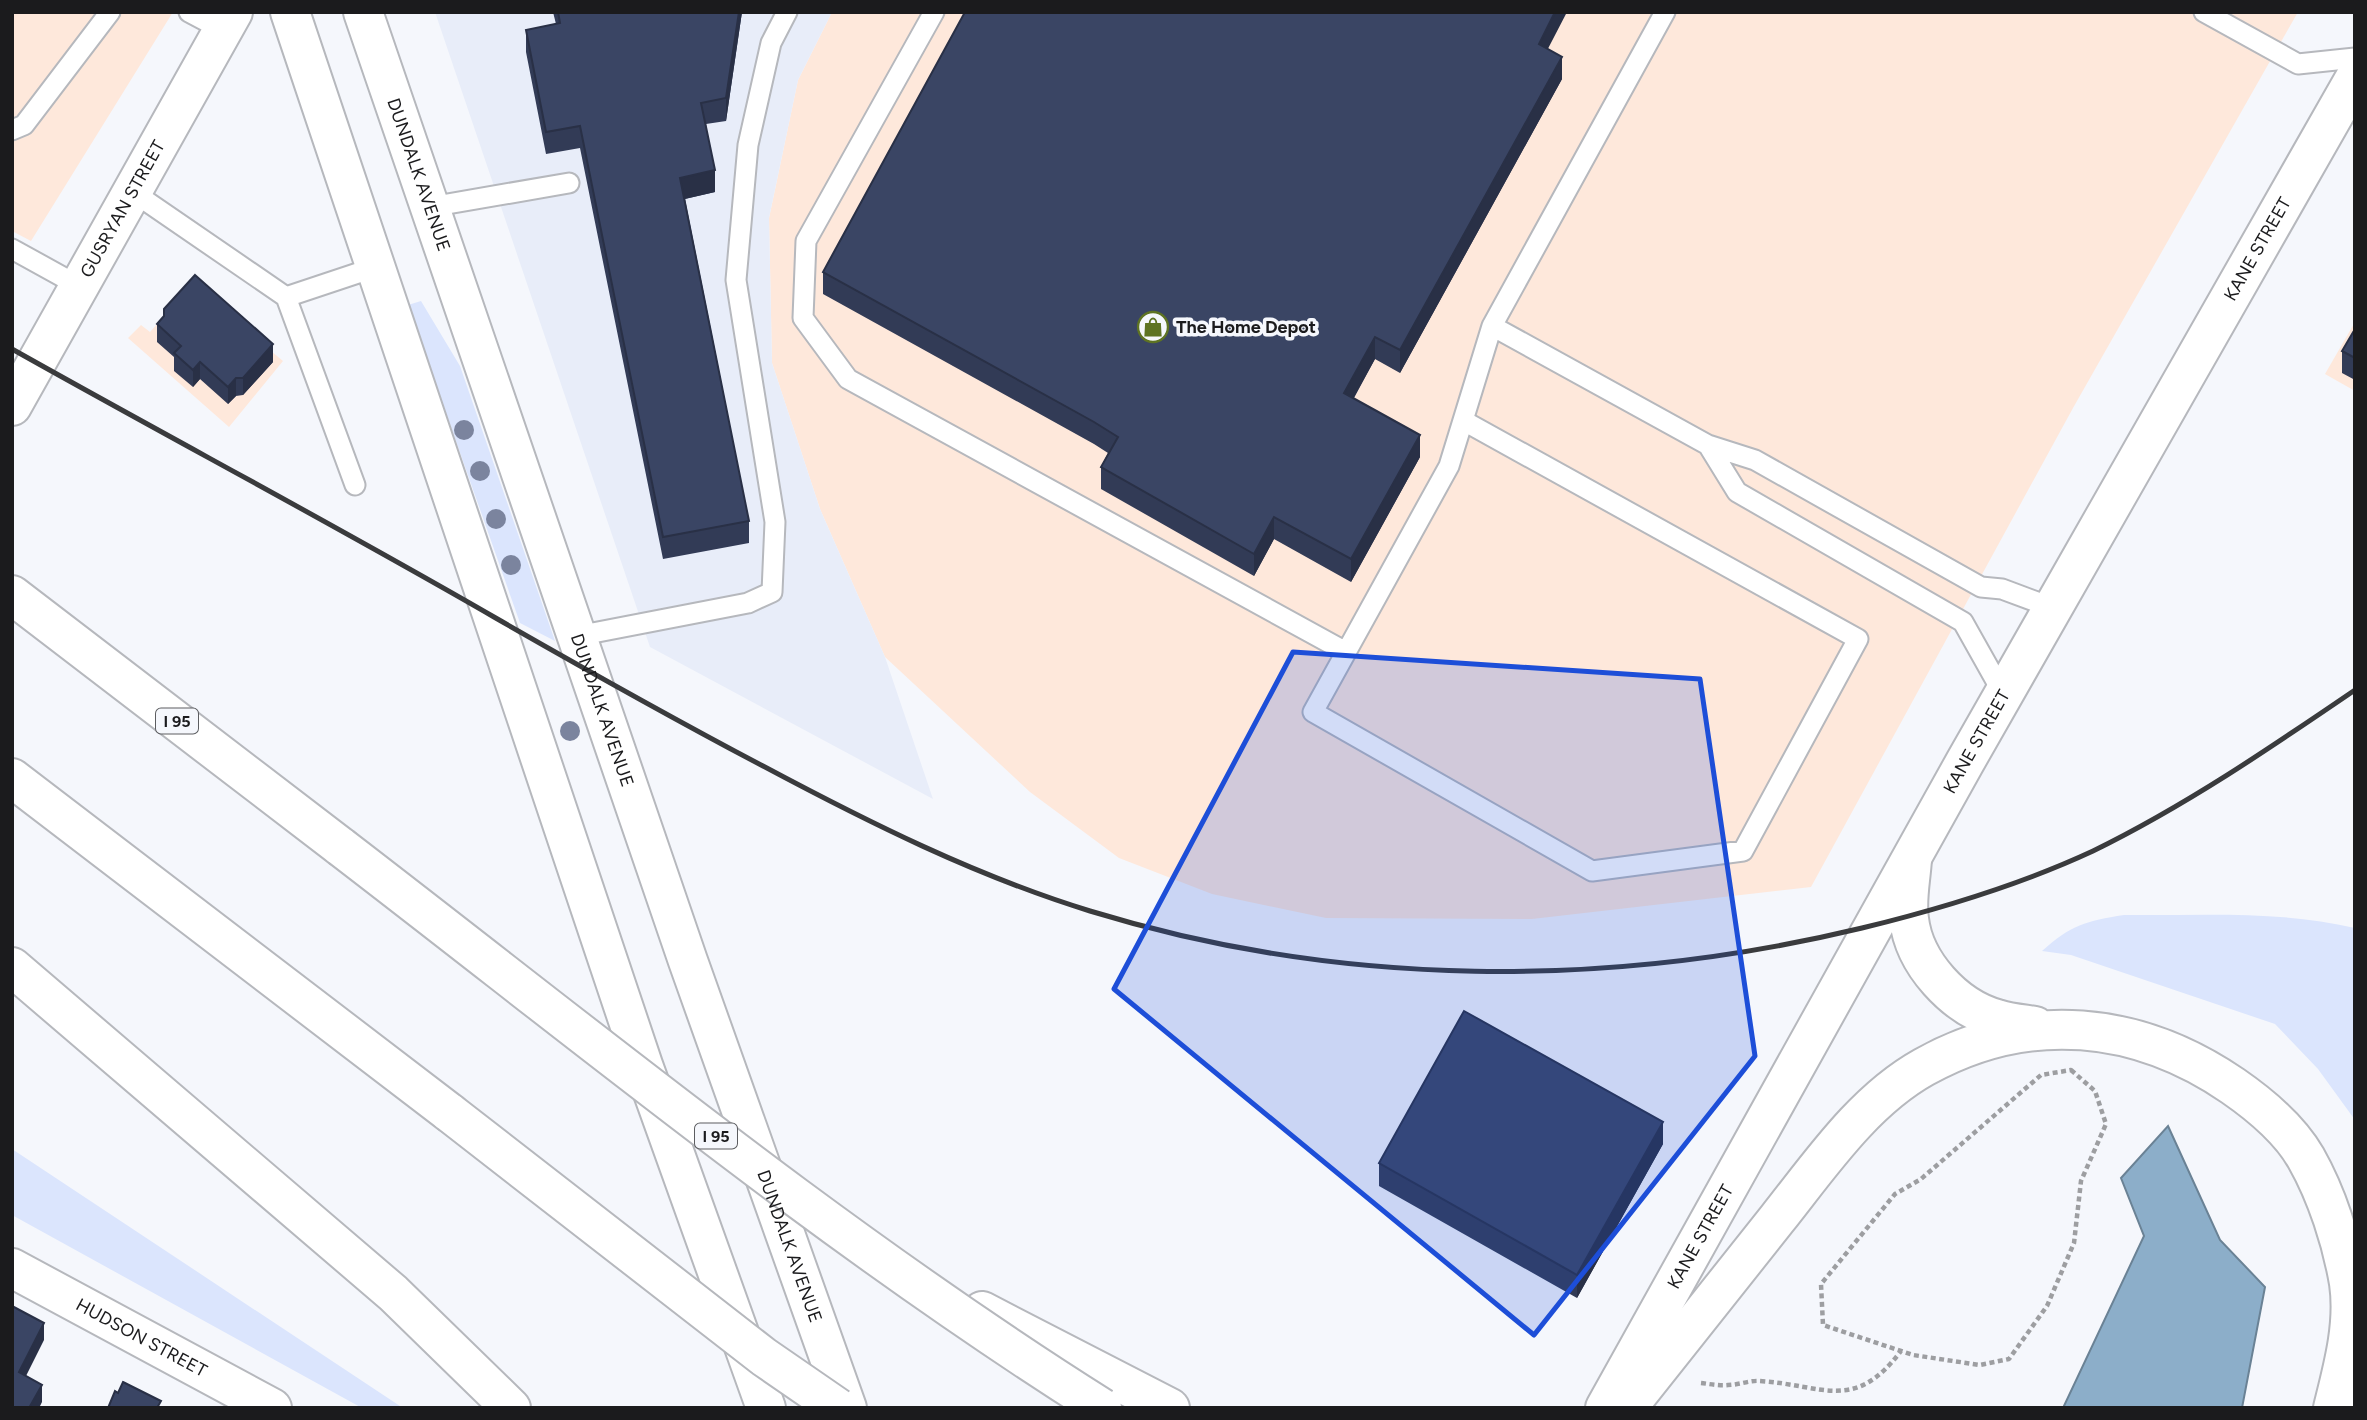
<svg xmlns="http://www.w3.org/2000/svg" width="2367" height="1420" font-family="Figtree,sans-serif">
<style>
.commercial{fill:#fee8db}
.built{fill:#e8edf9}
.green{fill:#dbe5fd}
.water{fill:#8caec9;stroke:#6a8295;stroke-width:2}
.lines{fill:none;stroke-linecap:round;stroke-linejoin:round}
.service-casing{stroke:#b6b8bd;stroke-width:23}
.minor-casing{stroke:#b6b8bd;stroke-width:42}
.primary-casing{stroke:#b6b8bd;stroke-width:42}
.motorway-casing{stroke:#b6b8bd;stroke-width:42}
.path{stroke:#9d9ea1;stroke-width:4.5;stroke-dasharray:5 3.5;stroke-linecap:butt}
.service{stroke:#fff;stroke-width:19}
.minor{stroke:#fff;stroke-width:38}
.primary{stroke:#fff;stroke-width:38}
.motorway{stroke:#fff;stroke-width:38}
.rail{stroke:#3a3b3d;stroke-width:5}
.motorway-bridge-casing{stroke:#b6b8bd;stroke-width:42;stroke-linecap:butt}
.motorway-bridge{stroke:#fff;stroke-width:38}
.tree{fill:#7b849e}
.wall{fill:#323b56}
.shaded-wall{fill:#293046}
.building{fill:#3a4564;stroke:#293046;stroke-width:2}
.marked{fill:#1d4ed8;fill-opacity:0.2;stroke:#1d4ed8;stroke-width:5;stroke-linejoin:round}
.labels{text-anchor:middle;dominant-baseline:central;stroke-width:7;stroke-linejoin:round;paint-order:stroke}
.shield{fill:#f5f7fc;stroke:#5c5d60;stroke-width:2}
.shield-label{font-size:16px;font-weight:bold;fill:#1b1b1d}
.street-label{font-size:18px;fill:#1b1b1d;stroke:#f5f7fc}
.poi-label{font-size:18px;font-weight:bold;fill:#1b1b1d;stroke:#f5f7fc;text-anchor:start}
</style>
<rect width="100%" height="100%" fill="#f5f7fc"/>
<!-- commercial -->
<path class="commercial" d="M12,12H173L31,241L12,231Z
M832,12H2298L2073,408L1811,887L1532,919L1326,918L1212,894L1119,858L1030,792L885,657L820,509L772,363L769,218L798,80Z
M192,285L283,361L229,427L128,338L141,325L150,332Z
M2355,322V391L2325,374Z"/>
<!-- built -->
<path class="built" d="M435,12H832L798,80L769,218L772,363L820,509L885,657L933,799L650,647Z"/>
<!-- green -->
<path class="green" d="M421,301L460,366L555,641L520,623L408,305Z
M2124,915C2201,916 2279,910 2355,928V1120L2318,1069L2275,1024L2071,955L2042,951C2071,925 2086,921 2124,915Z
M12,1149L403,1408H362L12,1215Z"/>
<!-- water -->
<path class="water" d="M2168,1126L2220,1240L2265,1287L2242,1408H2063L2144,1236L2121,1178Z"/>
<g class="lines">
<!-- service casing -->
<g class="service-casing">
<path id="service" d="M189,12L223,30
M934,12L806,241L803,318L848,379L1346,652
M1665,12L1492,326L1708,445L1755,460L1981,587L2002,589L2053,608
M2204,12L2298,64L2355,58
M12,130L24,125L110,12
M133,192L286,297L376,267
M430,207L569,183
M12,249L79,286
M286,297L355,485
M1464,421L1858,639L1743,851L1592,871L1313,712L1449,466L1492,326
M1708,445L1737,492L1963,622L2004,695
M577,636L748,603L772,592L775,522L736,280L748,145L771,43L787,12"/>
</g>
<!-- minor casing -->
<g class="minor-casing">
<g id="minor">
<path id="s1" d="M12,406L233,12"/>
<path id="s2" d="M12,1268L272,1408"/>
</g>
</g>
<!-- primary casing -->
<g class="primary-casing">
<g id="primary">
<path d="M290,12L643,1065L766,1408"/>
<path id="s3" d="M363,12L688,961L847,1408"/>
<path id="s4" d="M1605,1408L1965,762L2355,78"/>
</g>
</g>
<!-- motorway casing -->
<g class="motorway-casing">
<path id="motorway" d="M12,595L341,847
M12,778L450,1113
M1912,859C1911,878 1906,900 1909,919C1914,963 1954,1007 1997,1019C2009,1023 2022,1024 2035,1026
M12,967L393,1293L511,1408
M982,1311L1170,1408
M1627,1408C1677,1345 1727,1282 1777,1219C1820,1165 1863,1101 1924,1067C2028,1009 2138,1021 2233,1086C2259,1104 2290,1130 2306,1158C2327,1195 2342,1242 2349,1283C2355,1325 2343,1368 2333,1408"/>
</g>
<!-- path -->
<path class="path" d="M2071,1070L2095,1091L2106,1124L2081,1181L2074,1243L2047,1306L2009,1359L1980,1365L1913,1355L1823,1325L1821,1284L1895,1194L1921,1179L2041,1075Z
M1701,1383C1710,1384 1719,1386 1728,1385C1739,1385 1750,1380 1760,1381C1824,1385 1854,1413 1901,1351"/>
<!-- service -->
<use href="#service" class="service"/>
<!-- minor -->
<use href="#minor" class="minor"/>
<!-- primary -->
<use href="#primary" class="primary"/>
<!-- motorway -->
<use href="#motorway" class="motorway"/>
<!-- rail -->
<path class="rail" d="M12,349C172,439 335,525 494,617C583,668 672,718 763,766C868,822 976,876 1090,911C1341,988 1608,989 1862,928C1940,909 2020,885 2093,851C2185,806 2270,748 2355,690"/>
<!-- motorway-bridge casing -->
<g class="motorway-bridge-casing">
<path id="motorway-bridge" d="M341,847C591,1039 835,1240 1102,1408
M450,1113L764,1357L838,1408"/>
</g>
<!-- motorway-bridge -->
<use href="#motorway-bridge" class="motorway-bridge"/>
</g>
<!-- trees -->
<g class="tree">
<circle cx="464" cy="430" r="10"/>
<circle cx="480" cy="471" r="10"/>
<circle cx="496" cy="519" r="10"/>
<circle cx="511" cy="565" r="10"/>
<circle cx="570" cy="731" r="10"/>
</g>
<!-- wall -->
<path class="wall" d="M553,12H742L726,121L706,124L715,192L685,199L749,521V543L663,559L580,148L546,154L526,52V30L556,24Z
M1548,49L1562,79L1400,373L1375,359L1354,398L1420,457L1351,582L1274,539L1254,576L1101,489V467L1108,453L1094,444L823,294V272Z
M157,324L273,362L243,395L236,396L228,404L200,379L193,387L174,371V357L157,342Z
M2355,329V380L2342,373V351Z
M1663,1144L1577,1298L1379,1186V1163Z"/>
<!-- shaded-wall -->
<path class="shaded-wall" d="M739,12H742L726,121V98Z
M1555,12H1567L1539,66V44Z
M1562,57V79L1400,373V350Z
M715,170V192L680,200V178Z
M1375,337V359L1344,415V393Z
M273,344V362L243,395V378Z
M200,362V379L193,387V370Z
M236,378V396L228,404V387Z
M1420,435V457L1351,582V559Z
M1274,517V539L1254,576V554Z
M1663,1122V1144L1577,1298V1275Z
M44,1323V1340L19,1390V1372Z
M42,1385V1402L39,1408H29Z"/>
<!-- building -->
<path class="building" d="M558,12H739L726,98L701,103L715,170L680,178L749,521L663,537L580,126L546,132L526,30L560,23Z
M965,12H1555L1539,44L1562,57L1400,350L1375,337L1344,393L1420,435L1351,559L1274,517L1254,554L1101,467L1118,437L1094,422L823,272Z
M195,275L273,344L243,378H236L228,387L200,362L193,370L174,353L181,346L157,324L164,316V309Z
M2355,329V358L2342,351Z
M1464,1011L1663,1122L1577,1275L1379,1163Z
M12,1306L44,1323L19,1372L42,1385L29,1408H12Z
M123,1382L161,1401L157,1408H108L115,1391L118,1393Z"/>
<!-- marked area -->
<path class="marked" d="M1293,652L1700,679L1755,1056L1534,1335L1114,989Z"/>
<!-- icons -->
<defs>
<g id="shop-ring" transform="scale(1.575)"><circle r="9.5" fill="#f5f7fc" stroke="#5e7323" stroke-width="1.5"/><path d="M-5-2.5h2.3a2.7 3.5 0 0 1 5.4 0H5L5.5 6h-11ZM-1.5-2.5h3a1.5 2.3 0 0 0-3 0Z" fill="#5e7323"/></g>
</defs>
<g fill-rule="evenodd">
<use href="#shop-ring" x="1153" y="327"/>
</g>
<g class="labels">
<!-- shield labels -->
<g class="shield">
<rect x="156" y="708.5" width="42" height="25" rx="5"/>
<rect x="695" y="1123.5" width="42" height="25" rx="5"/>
</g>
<g class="shield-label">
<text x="177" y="721">I 95</text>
<text x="716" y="1136">I 95</text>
</g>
<!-- street labels -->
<g class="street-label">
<text stroke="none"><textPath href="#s3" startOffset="172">DUNDALK AVENUE</textPath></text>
<text stroke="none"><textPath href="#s1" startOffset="226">GUSRYAN STREET</textPath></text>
<text stroke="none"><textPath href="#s4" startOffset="1330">KANE STREET</textPath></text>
<text stroke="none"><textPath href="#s3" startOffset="738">DUNDALK AVENUE</textPath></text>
<text stroke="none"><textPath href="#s4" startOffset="763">KANE STREET</textPath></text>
<text stroke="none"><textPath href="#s4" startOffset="196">KANE STREET</textPath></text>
<text stroke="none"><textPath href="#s3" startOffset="1306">DUNDALK AVENUE</textPath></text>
<text stroke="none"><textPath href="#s2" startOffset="147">HUDSON STREET</textPath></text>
</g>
<!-- poi labels -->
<g class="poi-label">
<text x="1176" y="327">The Home Depot</text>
</g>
</g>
<!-- border -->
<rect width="2367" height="1420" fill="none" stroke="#1b1b1d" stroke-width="28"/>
</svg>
